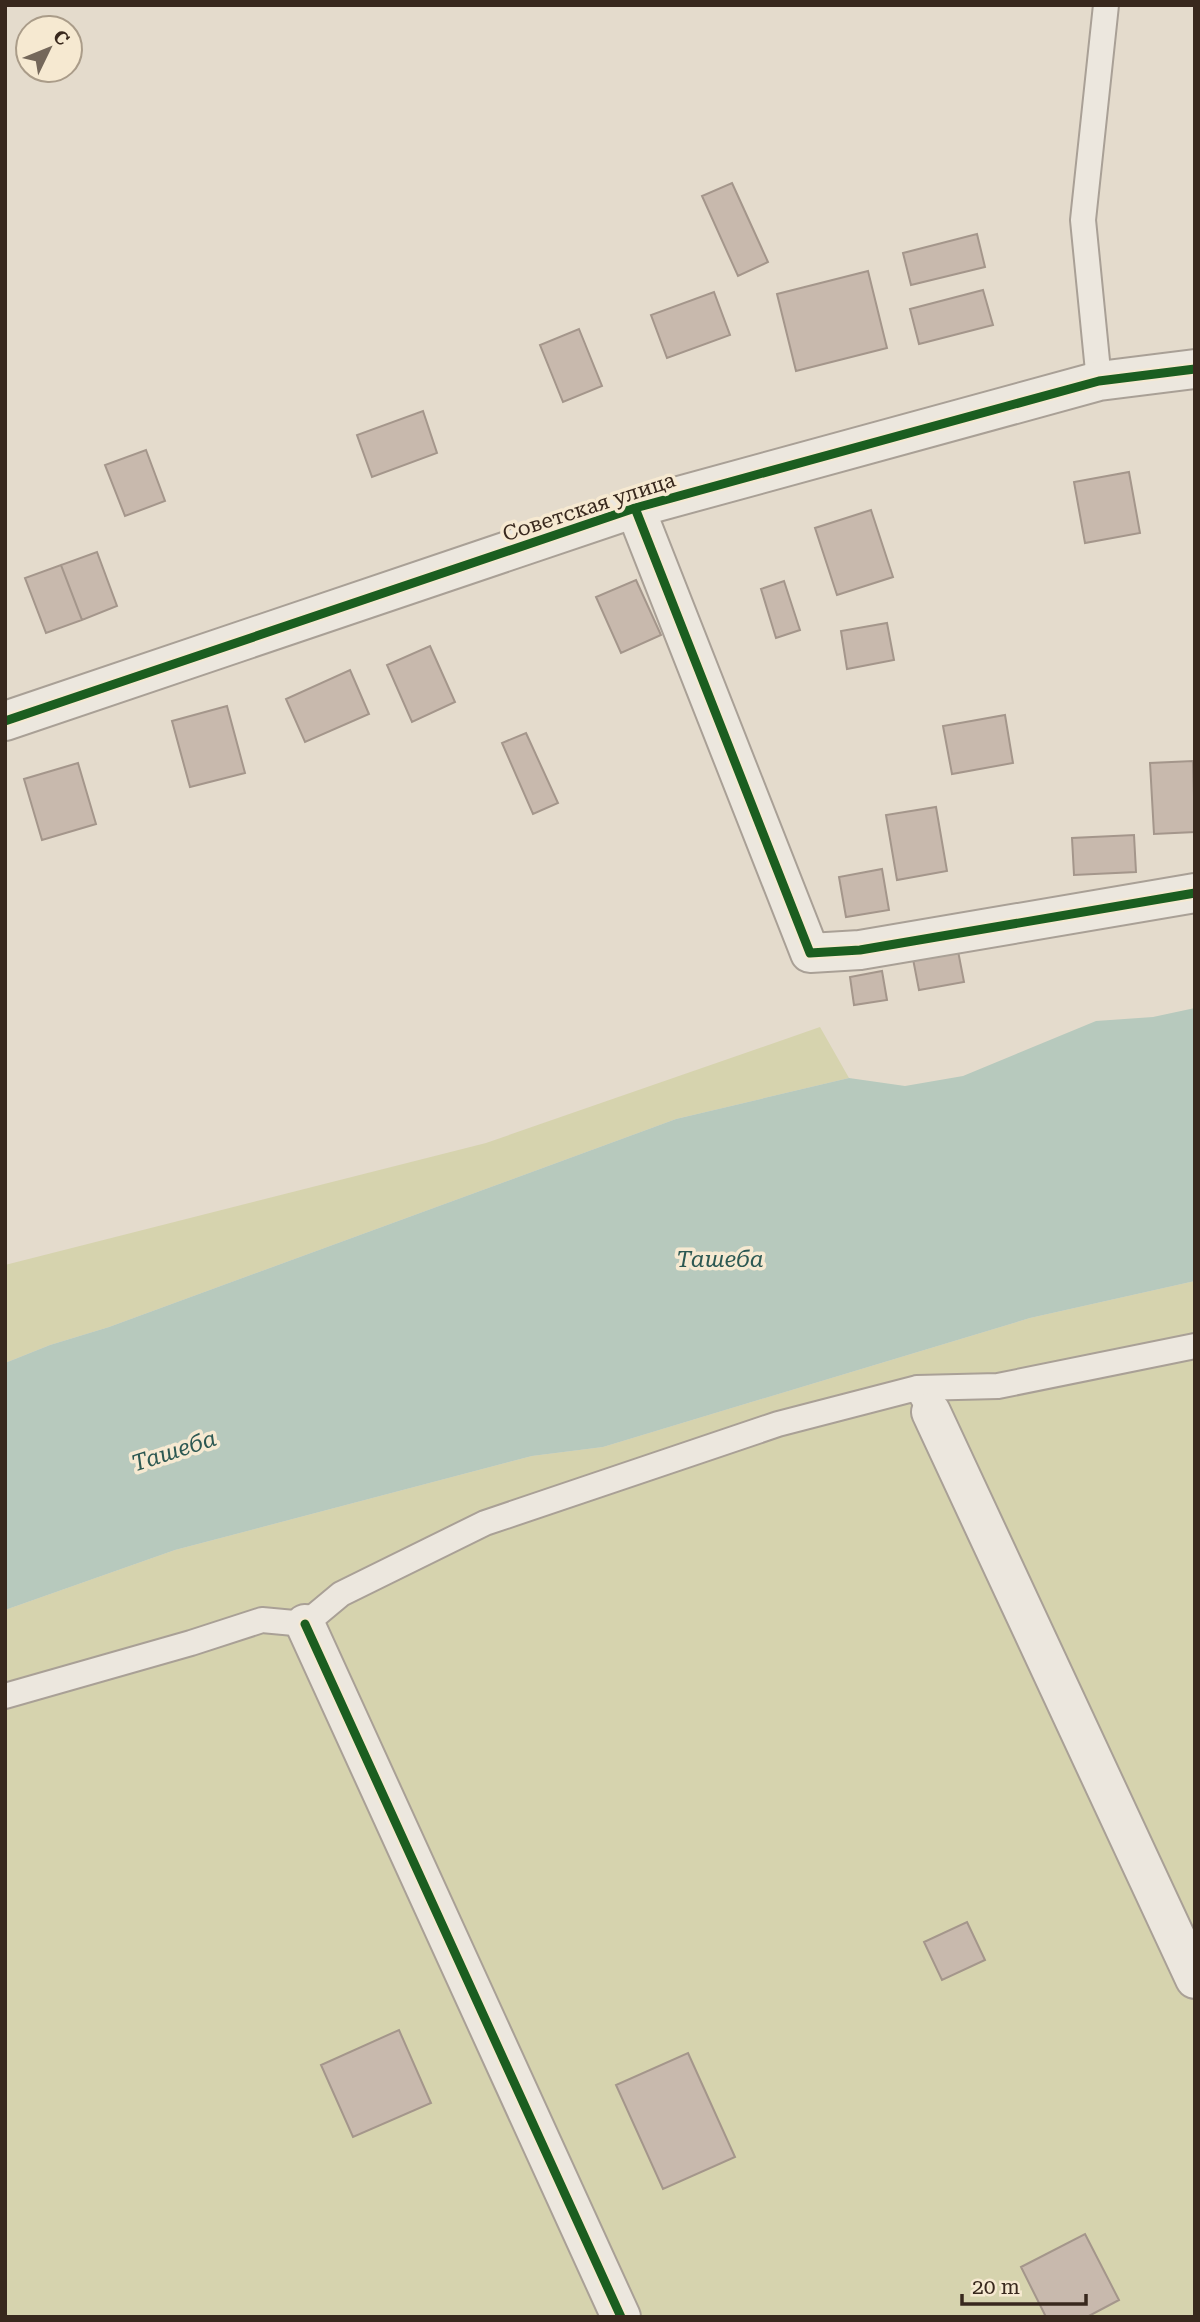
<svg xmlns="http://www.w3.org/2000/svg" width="1200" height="2322" font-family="'Roboto Serif',serif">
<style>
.green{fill:#d6d3ae}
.water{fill:#b7c9bd}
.building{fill:#c8b9ad;stroke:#a4968b;stroke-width:2}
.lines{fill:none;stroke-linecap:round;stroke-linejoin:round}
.service-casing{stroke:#a9a096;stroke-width:28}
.minor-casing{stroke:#a9a096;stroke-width:42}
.tertiary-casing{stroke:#a9a096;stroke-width:42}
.service{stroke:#ece7de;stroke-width:24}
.minor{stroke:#ece7de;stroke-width:38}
.tertiary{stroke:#ece7de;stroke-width:38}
.cycleway-casing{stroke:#f6e9d1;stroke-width:13}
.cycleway{stroke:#1b5e20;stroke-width:9}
.labels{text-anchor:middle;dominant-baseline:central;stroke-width:7;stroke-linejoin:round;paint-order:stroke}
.street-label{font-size:21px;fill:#38281d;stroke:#f6e9d1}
.water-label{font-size:23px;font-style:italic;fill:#2c5852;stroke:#f6e9d1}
</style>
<rect width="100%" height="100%" fill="#e4dbcc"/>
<!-- green -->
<path class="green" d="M820,1027L849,1078L676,1119L109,1327L50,1345L5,1363V1265L486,1143Z
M1195,1281V2317H5V1610L175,1550L532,1456L603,1447L1030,1318Z"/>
<!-- water -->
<path class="water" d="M1195,1008V1281L1030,1318L603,1447L532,1456L175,1550L5,1610V1363L50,1345L109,1327L676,1119L849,1078L905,1086L963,1076L1096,1021L1153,1017Z"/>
<!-- building -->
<path class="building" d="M732,183L768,262L738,276L702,196Z
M977,234L985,267L911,285L903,253Z
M868,271L887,348L796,371L777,294Z
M983,290L993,325L919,344L910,309Z
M714,292L730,335L667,358L651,315Z
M579,329L602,386L563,402L540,345Z
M423,411L437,453L372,477L357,435Z
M146,450L165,501L125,516L105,465Z
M1129,472L1140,533L1085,543L1074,482Z
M871,510L893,577L837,595L815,528Z
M97,552L117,606L82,620L61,565Z
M61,565L82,620L46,633L25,578Z
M636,580L661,635L621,653L596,597Z
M784,581L800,630L776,638L761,589Z
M887,623L894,660L847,669L841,631Z
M430,646L455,702L412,722L387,665Z
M350,670L369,714L305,742L286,699Z
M227,706L245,773L190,787L172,721Z
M1005,715L1013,763L952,774L943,726Z
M526,733L558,803L533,814L502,743Z
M1193,761L1195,832L1154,834L1150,763Z
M78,763L96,824L42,840L24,779Z
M936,807L947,871L897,880L886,815Z
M1134,835L1136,872L1074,875L1072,838Z
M882,869L889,910L846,917L839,877Z
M958,951L964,982L919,990L913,959Z
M882,971L887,1000L854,1005L850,977Z
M967,1922L985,1960L942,1980L924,1942Z
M399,2030L431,2103L353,2137L321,2065Z
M688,2053L735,2157L663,2189L616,2085Z
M1085,2234L1119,2300L1087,2317H1046L1021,2267Z"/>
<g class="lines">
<!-- service casing -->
<g class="service-casing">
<path id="service" d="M1099,381L1083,220L1106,5
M917,1388L998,1386L1195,1346
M5,1696L191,1643L262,1620L305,1624L341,1594L485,1523L778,1424L917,1388L931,1412"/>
</g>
<!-- minor casing -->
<g class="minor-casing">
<path id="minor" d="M635,508L810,953L860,950L1195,893
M931,1412L1195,1979
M305,1624L621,2317"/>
</g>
<!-- tertiary casing -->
<g class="tertiary-casing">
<path id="tertiary" d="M5,721L635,508L1099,381L1195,369"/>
</g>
<!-- service -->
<use href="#service" class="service"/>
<!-- minor -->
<use href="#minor" class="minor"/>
<!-- tertiary -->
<use href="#tertiary" class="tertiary"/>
<!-- cycleway casing -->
<g class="cycleway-casing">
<path id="cycleway" d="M635,508L810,953L860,950L1195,893
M5,721L635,508L1099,381L1195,369
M305,1624L621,2317"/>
</g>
<!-- cycleway -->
<use href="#cycleway" class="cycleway"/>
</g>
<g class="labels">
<!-- street labels -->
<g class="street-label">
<text transform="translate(589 507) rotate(-18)">Советская улица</text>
</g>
<!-- water labels -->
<g class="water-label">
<text x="720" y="1259">Ташеба</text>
<text transform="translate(174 1451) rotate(-18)">Ташеба</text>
</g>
</g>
<!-- border -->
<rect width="1200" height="2322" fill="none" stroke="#38281d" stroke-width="14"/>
<!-- north arrow -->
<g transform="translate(49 49) rotate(47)"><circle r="33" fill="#f6e9d1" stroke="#aa9c89" stroke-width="2"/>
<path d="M0-5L12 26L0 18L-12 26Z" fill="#74675a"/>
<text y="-10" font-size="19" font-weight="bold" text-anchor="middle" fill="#38281d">С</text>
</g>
<!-- scale -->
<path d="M962 2294v10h124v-10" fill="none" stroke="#38281d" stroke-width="3.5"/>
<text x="972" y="2294" font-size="21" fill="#38281d" stroke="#f6e9d1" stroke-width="5" paint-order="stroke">20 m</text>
</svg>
